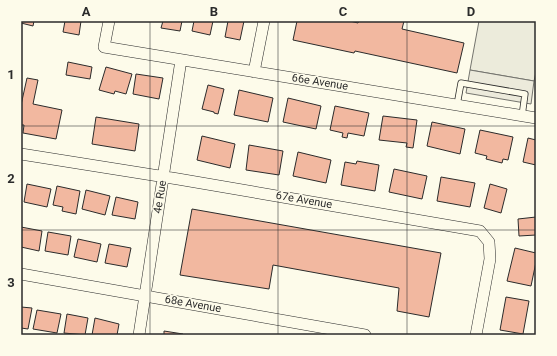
<svg xmlns="http://www.w3.org/2000/svg" width="557" height="356" font-family="Roboto,sans-serif">
<style>
.green{fill:#ecebdb;stroke:#74746e}
.parking{fill:#eceadb;stroke:#74746e}
.building{fill:#f2b8a0;stroke:#2b2b2b}
.lines{fill:none;stroke-linecap:round;stroke-linejoin:round}
.lane-casing{stroke:#2b2b2b;stroke-width:7}
.street-casing{stroke:#2b2b2b;stroke-width:12}
.lane{stroke:#fdfbea;stroke-width:5.5}
.street{stroke:#fdfbea;stroke-width:11}
.grid{fill:none;stroke:#2b2b2b;stroke-width:1;stroke-opacity:0.55}
.labels{text-anchor:middle;dominant-baseline:central;stroke-width:3;stroke-linejoin:round;paint-order:stroke}
.street-label{font-size:11px;fill:#2b2b2b;stroke:#fdfbea}
.neatline{fill:none;stroke:#2b2b2b;stroke-width:1.5}
.grid-label{font-size:13px;text-anchor:middle;font-weight:bold;fill:#2b2b2b}
</style>
<rect width="100%" height="100%" fill="#fdfbea"/>
<!-- green -->
<path class="green" d="M479,21H536V72L534,81L470,70Z"/>
<!-- parking -->
<path class="parking" d="M470,70L534,81L531,104L466,93Z"/>
<!-- building -->
<path class="building" d="M21,21H34L33,26L21,23Z
M65,21H81L79,35L63,32Z
M163,21H182L180,31L161,28Z
M194,21H213L210,35L192,31Z
M228,21H244L240,40L225,37Z
M297,21H350L358,23L359,21H404L402,29L464,43L457,73L355,51L354,53L293,40Z
M68,62L92,67L90,79L66,75Z
M106,67L132,74L126,94L115,91L114,94L99,90Z
M136,74L163,78L159,99L133,94Z
M27,78L38,80L33,104L62,110L56,139L23,133L24,125H21V105Z
M208,85L224,89L218,114L214,113V112L202,109Z
M239,90L273,98L268,122L234,115Z
M288,98L321,106L316,129L283,122Z
M335,106L369,113L364,136L348,133L347,138L342,137L343,133L330,130Z
M383,116L417,120L413,148L406,147L407,143L379,140Z
M96,117L139,124L135,151L92,144Z
M432,122L465,129L460,154L427,146Z
M480,130L513,137L508,160L503,159L502,163L486,159L487,156L475,153Z
M202,136L235,144L230,168L197,160Z
M528,138L536,140V165L523,162Z
M249,145L283,151L279,175L246,170Z
M298,152L331,160L326,183L293,176Z
M357,161L379,165L375,191L341,185L345,162L356,164Z
M394,169L427,176L422,199L389,192Z
M441,177L475,183L470,207L437,201Z
M27,184L51,189L47,207L24,202Z
M490,184L507,189L501,213L484,208Z
M57,186L80,191L76,214L62,211L63,207L53,205Z
M86,190L110,196L105,215L82,209Z
M116,197L138,202L135,219L112,215Z
M192,209L441,253L429,317L397,311L399,288L273,265L269,289L180,275Z
M536,217V235L519,236L518,219Z
M21,227L42,231L39,251L21,247Z
M48,232L71,236L68,255L45,251Z
M78,239L101,244L97,262L74,257Z
M109,244L131,248L127,267L105,263Z
M515,248L536,253V262L531,286L507,281Z
M506,297L529,301L523,334L500,330Z
M21,307L32,308L28,329L21,328Z
M37,310L61,314L57,333L33,329Z
M67,314L88,318L85,335L64,333Z
M95,318L119,324L117,335H92Z
M164,331L183,334V335H164Z"/>
<g class="lines">
<!-- lane casing -->
<g class="lane-casing">
<path id="lane" d="M457,105L461,83L525,94L522,116"/>
</g>
<!-- street casing -->
<g class="street-casing">
<path id="street" d="M109,21L104,47L536,118
M254,72L264,21
M21,154L178,179L480,231L489,242L490,259L476,335
M21,274L365,335
M139,335L181,60"/>
</g>
<!-- lane -->
<use href="#lane" class="lane"/>
<!-- street -->
<use href="#street" class="street"/>
</g>
<!-- grid -->
<path class="grid" d="M150,21V335M278,21V335M407,21V335M21,126H536M21,230H536"/>
<g class="labels">
<!-- street labels -->
<g class="street-label">
<text transform="translate(320 82) rotate(9)">66e Avenue</text>
<text transform="translate(160 197) rotate(-81)">4e Rue</text>
<text transform="translate(304 200) rotate(10)">67e Avenue</text>
<text transform="translate(193 304) rotate(10)">68e Avenue</text>
</g>
</g>
<!-- border -->
<rect width="557" height="356" fill="none" stroke="#fdfbea" stroke-width="44"/>
<rect x="22" y="22" width="513" height="312" class="neatline"/>
<g class="grid-label">
<text x="86" y="16">A</text>
<text x="214" y="16">B</text>
<text x="343" y="16">C</text>
<text x="471" y="16">D</text>
<text x="11" y="79">1</text>
<text x="11" y="183">2</text>
<text x="11" y="287">3</text>
</g>
</svg>
